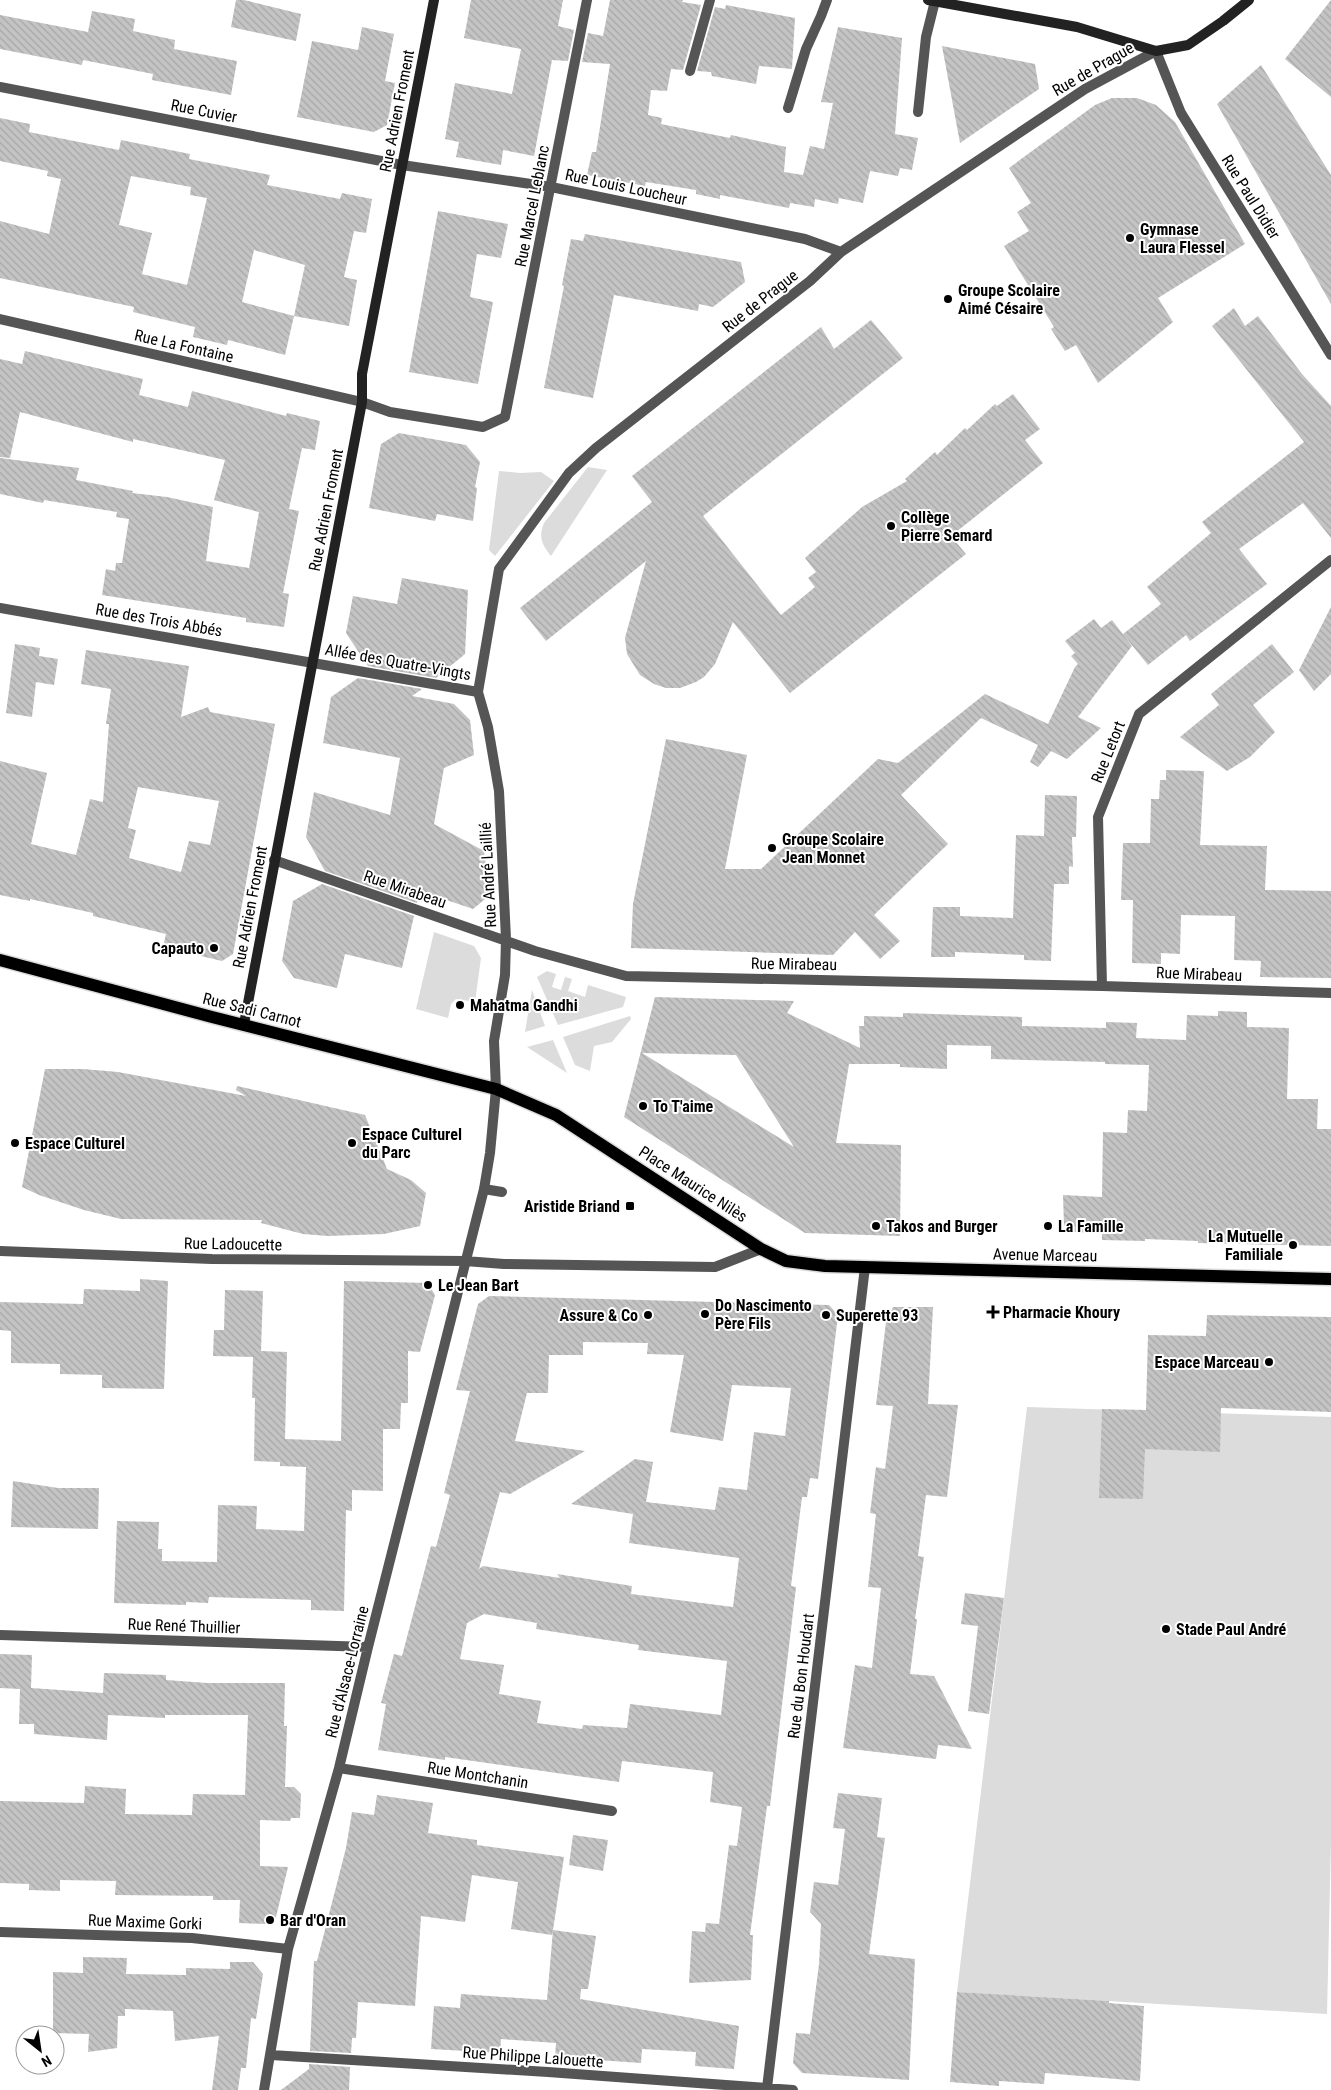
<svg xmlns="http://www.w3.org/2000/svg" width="1331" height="2090" font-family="'Roboto Condensed',sans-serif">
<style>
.grass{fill:#dcdcdc}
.building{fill:url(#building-back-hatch);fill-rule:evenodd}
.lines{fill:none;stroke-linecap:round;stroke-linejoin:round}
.primary-casing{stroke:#dbdbdb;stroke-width:15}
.lane{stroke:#555;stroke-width:10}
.street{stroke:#555;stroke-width:10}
.secondary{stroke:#222;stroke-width:10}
.primary{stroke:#000;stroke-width:12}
.poi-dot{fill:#000;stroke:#fff;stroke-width:2}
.labels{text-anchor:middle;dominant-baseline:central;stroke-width:4;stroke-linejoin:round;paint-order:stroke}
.street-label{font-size:16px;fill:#000;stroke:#fff}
.poi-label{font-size:16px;font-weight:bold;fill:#000;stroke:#fff;text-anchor:start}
</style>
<defs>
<pattern id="building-back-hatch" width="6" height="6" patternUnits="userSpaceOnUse" patternTransform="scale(1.25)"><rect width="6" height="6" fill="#c4c4c4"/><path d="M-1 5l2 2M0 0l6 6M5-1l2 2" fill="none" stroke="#a7a7a7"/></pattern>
</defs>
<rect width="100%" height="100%" fill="#fff"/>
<!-- grass -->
<path class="grass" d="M588,467L607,470L551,556C542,545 538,537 544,523Z
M499,471L520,473L541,472L554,481L495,556L489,550Z
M434,932L474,946L481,958L475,1002L456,999L451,1004L448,1018L416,1009Z
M547,971L556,974L552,987L561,990L565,977L572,979L568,991L585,997L588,985L626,997L623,1007L558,1025L537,977Z
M532,990L545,1026L525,1032Z
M630,1016L631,1019L612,1042L594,1046L590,1071L575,1065L563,1037Z
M553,1040L567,1073L527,1047Z
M1027,1407L1331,1417V1841L1327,2014L957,1992Z"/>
<!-- building -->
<path class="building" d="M236,0H244L301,14L296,41L231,27Z
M471,0H563L558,26L574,30L568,61L552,60L534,156L503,150L501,165L456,157L459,142L445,139L455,83L512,94L521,49L464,38Z
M610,0H683L682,2L701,5L683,70L671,69L667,91L651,90L648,115L662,118L661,124L730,138L731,135L786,147L784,172L803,175L810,146L824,149L833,103L821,102L838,27L902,38L895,134L918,138L912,170L900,168L898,176L870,171L863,203L839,198L838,204L815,199L814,207L790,203L789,208L720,195V199L696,194V190L646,182L645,186L587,175L592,152H596L610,64L582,62L588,33L603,36Z
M1331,0V97L1285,59Z
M726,5L795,18L792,69L759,66L756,84L712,76L711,72L697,71L715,7L725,9Z
M92,11L135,19L133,31L175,40L174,49L237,61L231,95L152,80L153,74L83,60L82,65L0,49V15L88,32Z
M362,27L394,34L385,81L395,83L387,125L374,132L297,117L312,41L358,50Z
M942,46L1035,64L1039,89L960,143Z
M1261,65L1331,175V304L1217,104Z
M1112,98H1137L1156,105L1175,122L1245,244L1158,298L1173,322L1098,383L1076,345L1065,351L1051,329L1054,327L1004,246L1029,231L1017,212L1031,203L1009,168L1095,105Z
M0,118L30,124L29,132L119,150L121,140L190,154L189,159L270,175L267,185L340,199L342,193L372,199L366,233L354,231L344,277L357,280L349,326L294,316L305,265L254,250L242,302L294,316L285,355L228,340L227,345L193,337L195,327L133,312L134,307L0,278V221L49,234L61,179L47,176L48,171L0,161ZM131,176L191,187L190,195L207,198L187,285L142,274L152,233L119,225Z
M438,211L508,224L501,258L477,254L470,297L493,302L478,384L409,372Z
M585,234L741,262L745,282L713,307L699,304L698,311L614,295L593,398L544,388L564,286L562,285L571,239L583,241Z
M1234,308L1245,326L1258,316L1302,374L1331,406V538L1303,503L1239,549L1267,584L1190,641L1186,635L1148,665L1123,634L1161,604L1147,587L1211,533L1202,522L1304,442L1212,326Z
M871,320L903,358L703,516L781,615L815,587L808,578L816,572L805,558L862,507L907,481L905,479L935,452L937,455L965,428L967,430L995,404L997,406L1013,394L1040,429L1025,440L1043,463L951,536L966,554L790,693L733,622L715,664L704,677L696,682L680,688H666L654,684L640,675L627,654L625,638L646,561L546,641L520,608L652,502L632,476L821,327L834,349Z
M25,351L143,379L139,395L188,407L192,391L286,416L287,413L320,421L315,450L302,448L289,509L299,511L283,593L289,594L284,627L246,622V618L102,595L106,569L115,571L116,563H122L129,519L116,517L117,512L44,500L43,503L0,494V458L79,468L76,480L133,491L132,493L167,497L213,507L206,561L249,568L259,512L214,500L225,460L133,439V442L20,412L10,458L0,457V359L22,364Z
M399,433L466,445L480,462L475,487L477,488L473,521L437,514L435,521L369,508L381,444Z
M402,578L468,590L465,654L436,678L368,666L346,633L353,596L397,604Z
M1331,607V674L1314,691L1299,670Z
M1094,619L1101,628L1112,620L1132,646L1078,717L1101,728L1067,759L1051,751L1038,767L1030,762L1038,745L981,718L901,795L948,844L874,915L900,941L880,959L855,932L833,955L631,948L633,904L666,739L747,755L725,869H761L878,759L898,763L985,694L1048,724L1075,667L1078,664L1071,656L1075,653L1065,641Z
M15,644L40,648L39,656L58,659L54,685L36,682L32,717L6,713Z
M1272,644L1294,672L1253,705L1275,732L1250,757L1227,771L1180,737L1219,705L1211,694Z
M86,650L189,666L181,717L208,707L210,712L275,724L233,954L222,961L163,947L166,934L93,916V913L30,899V901L0,895V761L47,773L31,844L76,855L90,799L103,802L109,724H106L111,689L81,684ZM138,787L219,801L210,845L189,841L181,872L129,858L136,830L128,828Z
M358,678L422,689L412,696L454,704L470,720L474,755L444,768L434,824L484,851L490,895L473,909L420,891L417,903L325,871L306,837L314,792L390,815L400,758L323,743L331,697Z
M1166,770L1204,771L1200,845L1267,846L1265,890L1331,891V978L1260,977L1261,961L1234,960L1235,916L1181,915L1180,954L1161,953V964L1132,963L1133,900H1121L1123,843H1150L1151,799H1159L1160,780H1166Z
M1045,795L1077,796L1076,837H1072L1073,867L1069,866V884H1054L1051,961L1024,960V955L981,953L955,952V957H931L933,907H960V916L1013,918L1016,835L1044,836Z
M322,884L414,916L402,968L345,954L337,988L294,978L282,961L293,901Z
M655,997L794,1001L787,1013L860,1048L859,1026H864V1016L903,1017V1013L1022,1017V1026L1106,1028V1022L1137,1023L1136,1038L1186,1040L1187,1015L1218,1016V1011L1247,1012V1027L1289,1028L1287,1099H1318L1317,1129H1331V1246L1198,1243V1241L1145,1239V1241L1102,1240V1233L1074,1232V1226H1064L1063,1195L1102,1197L1103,1132L1127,1133L1128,1110L1147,1111L1149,1065L1105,1064V1062L991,1059V1046L947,1045V1069L900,1067V1064H849L836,1143L901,1145L900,1236L805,1233L624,1117ZM642,1053L736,1055L794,1147Z
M45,1069H83L118,1072L246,1096L236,1090L237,1086L365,1115L387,1169L411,1180L426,1193L420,1226L384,1234L328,1236L303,1234L261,1223L262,1220L121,1219L84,1210L39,1195L22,1187Z
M140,1279L168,1281L164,1389L102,1388V1375L60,1374V1364L11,1363V1331L0,1330V1302L83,1304L84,1289L140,1291Z
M344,1281L428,1283L435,1295L420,1352L408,1351V1403H401L400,1429H383V1491L352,1490V1511L346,1510L344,1611L311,1610V1600L209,1597L208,1603L186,1602V1605L114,1603L117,1521L159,1522L158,1549H162V1561L217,1562L218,1505L257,1506L256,1529L304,1531L306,1467L280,1466V1462L254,1461L255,1398H252L253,1357L213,1356L214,1330H224L225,1290L263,1291L261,1351L287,1352L285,1439L341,1441Z
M489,1296L829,1305L838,1315L818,1479L810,1478L807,1497H802L791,1586L796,1587L770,1806H767L750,1935H753L751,1980L689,1983L692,1931L705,1932L706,1923L719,1924L729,1845L737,1846L742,1807L710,1802L713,1772L622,1761L619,1782L445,1757V1760L378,1750L386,1704L381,1703L394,1654L402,1656L431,1546L436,1547L450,1495L444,1493L470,1391L456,1390L478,1304ZM583,1342L648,1343L647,1354L684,1355L670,1432L723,1441L732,1385L791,1388L785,1436L754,1432L747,1490L719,1487L715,1510L646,1502L653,1462L635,1459L571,1504L633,1514L629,1543L739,1558L733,1607L631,1594L632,1586L557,1574L560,1578L483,1566L479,1569L500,1492L510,1494L585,1451L515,1441L527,1393H548L549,1355H583ZM484,1614L537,1623L536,1629L639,1645L638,1650L727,1661L721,1715L630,1704L627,1728L583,1725L582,1729L537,1723L541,1701L499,1694L504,1665L460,1659L467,1623Z
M893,1307H933L928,1404L958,1405L947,1497L926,1495L918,1556L924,1557L915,1619H917L910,1674L934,1676L972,1749L938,1745L936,1759L843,1748L855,1665L872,1668L881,1588L868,1587L876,1514L870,1513L876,1467L885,1469L893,1406L876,1405L886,1322Z
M1207,1315L1331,1317V1412L1221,1408L1220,1452L1145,1449L1143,1499L1099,1498L1102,1409L1146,1410L1148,1335L1206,1336Z
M13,1481L58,1488H99L98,1529L11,1527Z
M965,1593L1004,1598L989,1714L968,1711L978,1626L961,1624Z
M0,1654L32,1655L31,1688L103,1693L104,1673L166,1675V1680L207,1683H285L284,1726H287L285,1787H294L301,1794L300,1818H291L290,1821L260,1820V1866L288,1867L276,1917L266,1924L239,1923L240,1900H213V1896L115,1895L116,1881L60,1880V1891L29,1890V1884L0,1883V1801L84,1803L85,1786L126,1789L125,1814L192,1815L193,1794L245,1795L248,1715H165V1718L108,1715L107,1740L34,1734V1724H19L20,1689L0,1688Z
M838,1793L882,1798L877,1837L885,1838L869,1954L915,1959L909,2080L802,2073L793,2063L796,2033L810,2034L819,1964L821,1924L810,1912L814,1882L838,1885L845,1829L833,1828Z
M377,1795L433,1803L428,1833L477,1840V1845L564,1857L553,1930L596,1936L588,1989H581L580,1999L739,2026L734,2069L695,2066L696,2052L642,2049L641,2063L555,2057L556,2043L501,2039L500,2053L431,2049L434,2006L460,2008L461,1994L547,2000L553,1930L552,1935L511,1929L518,1882L472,1875L465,1922L421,1916L415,2006L358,2002L356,2038H352L351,2053L310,2051L314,1961H317L346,1848L352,1812L374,1815Z
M573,1835L608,1840L603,1871L569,1865Z
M83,1957L127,1958L126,1974L186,1975V1968L230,1969V1962H253L263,1974L256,2019L251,2018L246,2068H241L238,2090H212L219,2036L175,2041L173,2011L125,2009V2016H118L117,2048L88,2052L89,2034L53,2033V1972L83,1973Z
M957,1992L1109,2001V2003L1144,2006L1140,2081L1045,2073L1044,2084L999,2081V2086L950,2082Z
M309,2064L350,2067L349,2090H281L309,2069Z"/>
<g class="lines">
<!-- primary casing -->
<g class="primary-casing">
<path id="primary" d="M0,960L212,1017L496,1089L556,1115L761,1249L786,1261L825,1266L1331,1279"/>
</g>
<!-- lane -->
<path class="lane" d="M690,71L710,0
M788,108L806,49L821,16L827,0
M918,112L926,37L935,1
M484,1189L502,1192"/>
<!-- street -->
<path class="street" d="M0,87L402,165L551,187L805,239L841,252
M0,319L362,402L390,412L483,427L505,417L587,0
M0,608L478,692
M274,860L535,951L626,976L1102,986L1331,993
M1102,986L1098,817L1139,714L1331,560
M0,1251L212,1259L465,1261L504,1264L715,1267L761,1249
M0,1635L368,1647
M339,1768L612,1811
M0,1932L192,1938L288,1949
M271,2055L548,2072L793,2090
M767,2088L865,1267
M264,2090L288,1949L339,1768L368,1647L484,1189L490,1153L496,1089L494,1041L505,975L506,939L499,791L488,727L478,692L499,569L569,473L596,448L810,281L841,252L1085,89L1156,51L1181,113L1331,355"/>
<!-- secondary -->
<path class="secondary" d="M928,0L1077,27L1156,51L1188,45L1223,21L1249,0
M244,1024L362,402V374L434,0"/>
<!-- primary -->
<use href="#primary" class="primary"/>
</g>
<!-- markers -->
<g class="poi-dot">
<circle cx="1130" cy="238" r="5"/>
<circle cx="948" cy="299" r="5"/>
<circle cx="891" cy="526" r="5"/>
<circle cx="772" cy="848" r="5"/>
<circle cx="214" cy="948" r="5"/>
<circle cx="460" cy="1005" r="5"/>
<circle cx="643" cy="1106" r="5"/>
<circle cx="15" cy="1143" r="5"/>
<circle cx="352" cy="1143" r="5"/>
<rect x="625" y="1201" width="10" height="10" rx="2.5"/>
<circle cx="876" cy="1226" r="5"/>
<circle cx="1048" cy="1226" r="5"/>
<circle cx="1293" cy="1245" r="5"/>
<circle cx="428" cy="1285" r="5"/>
<path d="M990.5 1304.5h5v5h5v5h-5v5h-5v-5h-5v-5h5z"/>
<circle cx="705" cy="1314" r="5"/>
<circle cx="648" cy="1315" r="5"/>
<circle cx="826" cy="1315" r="5"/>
<circle cx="1269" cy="1362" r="5"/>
<circle cx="1166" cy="1629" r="5"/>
<circle cx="270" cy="1920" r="5"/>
</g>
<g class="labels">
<!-- street labels -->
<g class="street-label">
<text transform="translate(1093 69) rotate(-30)">Rue de Prague</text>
<text transform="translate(204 111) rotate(11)">Rue Cuvier</text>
<text transform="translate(397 111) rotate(-79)">Rue Adrien Froment</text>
<text transform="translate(626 187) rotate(12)">Rue Louis Loucheur</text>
<text transform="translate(1251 197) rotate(58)">Rue Paul Didier</text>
<text transform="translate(532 206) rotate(-79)">Rue Marcel Leblanc</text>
<text transform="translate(760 301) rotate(-38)">Rue de Prague</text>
<text transform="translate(184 346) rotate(13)">Rue La Fontaine</text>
<text transform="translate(326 510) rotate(-79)">Rue Adrien Froment</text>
<text transform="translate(159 620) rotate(10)">Rue des Trois Abbés</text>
<text transform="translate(398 662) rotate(10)">Allée des Quatre-Vingts</text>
<text transform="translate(1108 752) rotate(-68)">Rue Letort</text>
<text transform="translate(488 875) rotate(-93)">Rue André Laillié</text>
<text transform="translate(405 889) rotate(19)">Rue Mirabeau</text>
<text transform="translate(250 907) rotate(-79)">Rue Adrien Froment</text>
<text transform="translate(794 964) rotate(1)">Rue Mirabeau</text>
<text transform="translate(1199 974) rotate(2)">Rue Mirabeau</text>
<text transform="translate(252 1010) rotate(14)">Rue Sadi Carnot</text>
<text transform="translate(693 1184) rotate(33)">Place Maurice Nilès</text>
<text transform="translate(233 1244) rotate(1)">Rue Ladoucette</text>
<text transform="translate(1045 1255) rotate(1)">Avenue Marceau</text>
<text transform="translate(184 1626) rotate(2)">Rue René Thuillier</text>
<text transform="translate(347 1672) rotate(-76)">Rue d'Alsace-Lorraine</text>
<text transform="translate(801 1676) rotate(-83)">Rue du Bon Houdart</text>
<text transform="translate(478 1775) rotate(9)">Rue Montchanin</text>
<text transform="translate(145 1922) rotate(2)">Rue Maxime Gorki</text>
<text transform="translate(533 2057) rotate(4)">Rue Philippe Lalouette</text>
</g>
<!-- poi labels -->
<g class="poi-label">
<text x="1140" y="229">Gymnase<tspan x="1140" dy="18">Laura Flessel</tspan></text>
<text x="958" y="290">Groupe Scolaire<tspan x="958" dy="18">Aimé Césaire</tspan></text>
<text x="901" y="517">Collège<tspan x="901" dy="18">Pierre Semard</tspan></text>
<text x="782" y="839">Groupe Scolaire<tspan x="782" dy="18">Jean Monnet</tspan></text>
<text x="204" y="948" text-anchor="end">Capauto</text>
<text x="470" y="1005">Mahatma Gandhi</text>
<text x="653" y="1106">To T'aime</text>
<text x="362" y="1134">Espace Culturel<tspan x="362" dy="18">du Parc</tspan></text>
<text x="25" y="1143">Espace Culturel</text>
<text x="620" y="1206" text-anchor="end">Aristide Briand</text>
<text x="886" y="1226">Takos and Burger</text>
<text x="1058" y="1226">La Famille</text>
<text x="1283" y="1236" text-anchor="end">La Mutuelle<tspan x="1283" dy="18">Familiale</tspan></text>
<text x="438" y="1285">Le Jean Bart</text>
<text x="715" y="1305">Do Nascimento<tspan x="715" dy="18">Père Fils</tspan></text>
<text x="1003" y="1312">Pharmacie Khoury</text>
<text x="638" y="1315" text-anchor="end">Assure &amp; Co</text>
<text x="836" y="1315">Superette 93</text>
<text x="1259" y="1362" text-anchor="end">Espace Marceau</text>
<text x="1176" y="1629">Stade Paul André</text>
<text x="280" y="1920">Bar d'Oran</text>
</g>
</g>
<!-- north arrow -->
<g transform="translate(40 2050) rotate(150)"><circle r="24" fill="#ffffff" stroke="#999999"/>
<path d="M0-4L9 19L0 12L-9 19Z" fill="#000000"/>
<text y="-8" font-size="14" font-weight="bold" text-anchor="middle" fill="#000000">N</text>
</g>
</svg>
